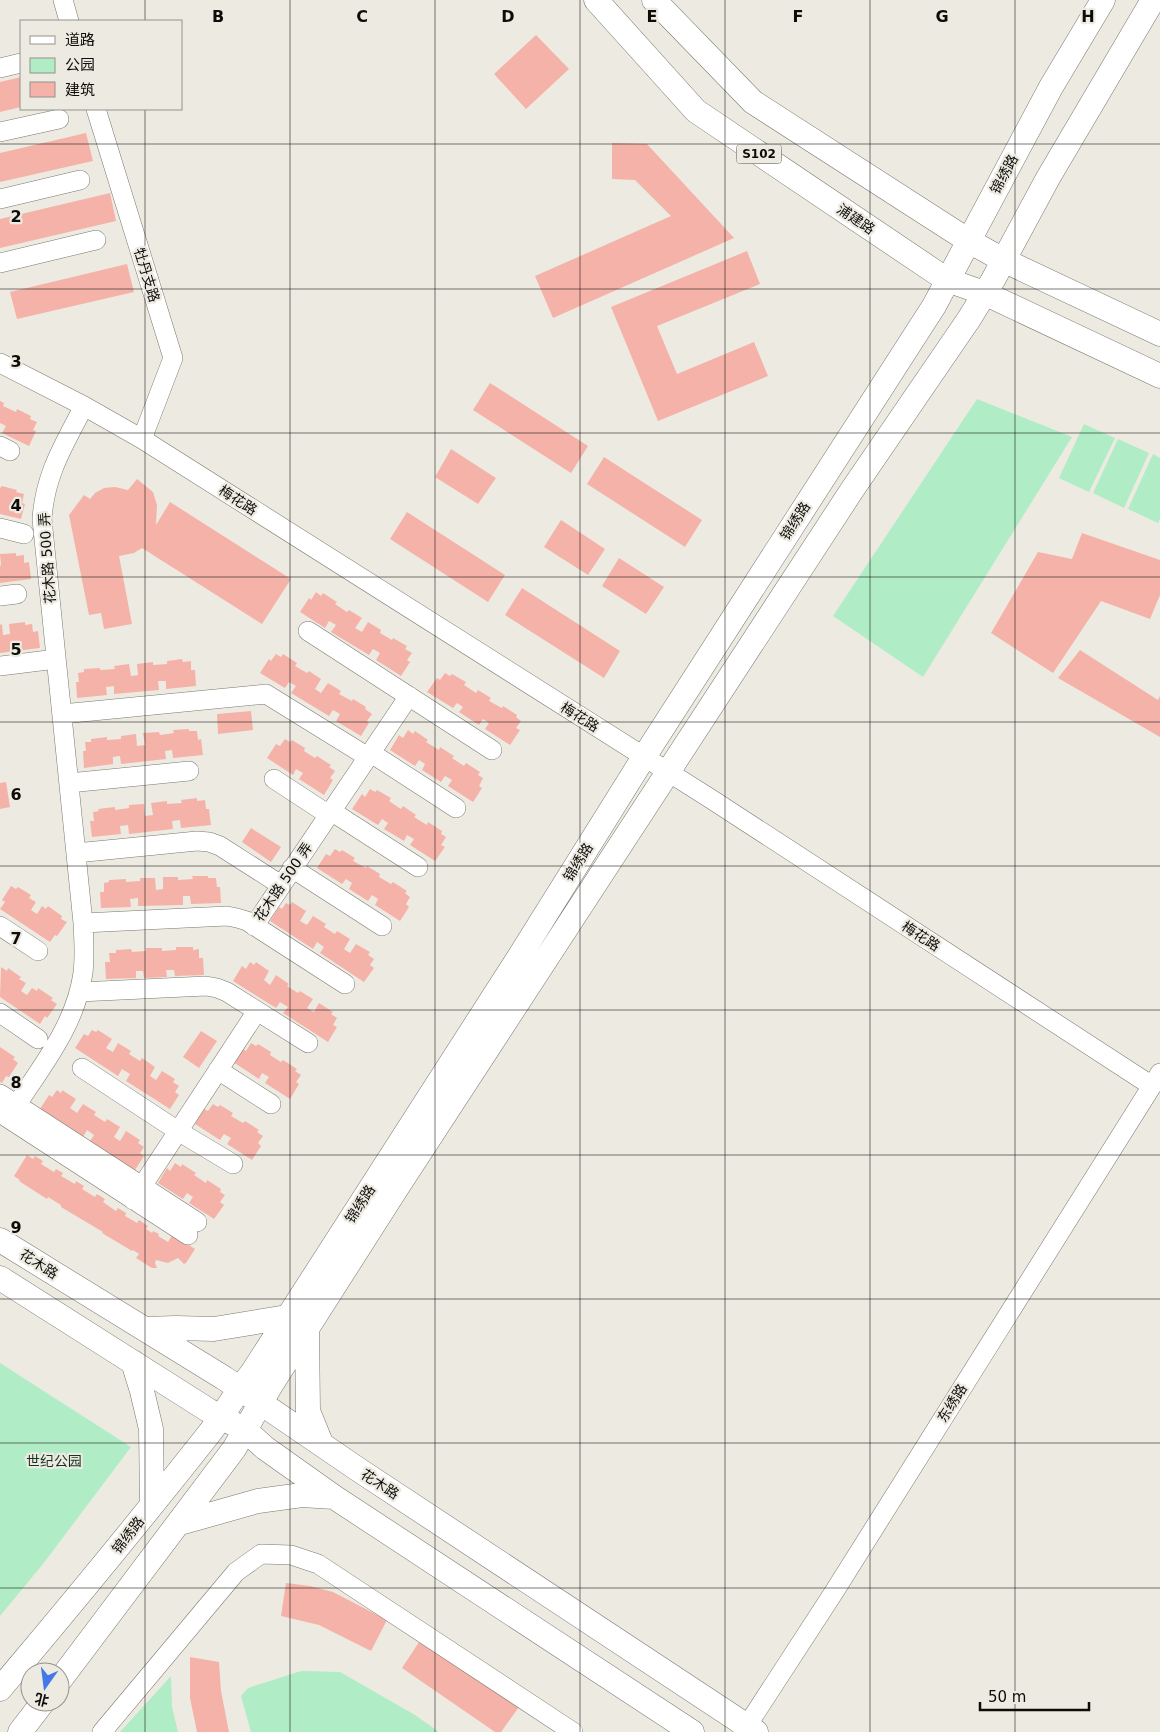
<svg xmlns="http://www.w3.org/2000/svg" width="1160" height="1732" font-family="'DejaVu Sans','Noto Sans SC',sans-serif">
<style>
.green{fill:#b0ecc6}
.building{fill:#f5b2a9}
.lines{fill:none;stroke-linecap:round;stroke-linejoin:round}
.minor-casing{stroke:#7a786f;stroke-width:20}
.major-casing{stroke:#7a786f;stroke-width:25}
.minor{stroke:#fff;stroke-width:19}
.major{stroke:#fff;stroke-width:24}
.grid{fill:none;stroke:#0d0c09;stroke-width:1;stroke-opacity:0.55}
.labels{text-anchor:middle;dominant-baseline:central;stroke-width:4.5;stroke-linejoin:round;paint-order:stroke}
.shield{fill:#edebe1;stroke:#504f4a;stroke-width:1}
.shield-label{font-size:12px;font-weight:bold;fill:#0d0c09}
.street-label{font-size:14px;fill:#0d0c09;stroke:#edebe1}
.park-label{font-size:14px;fill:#163624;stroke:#edebe1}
.grid-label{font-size:16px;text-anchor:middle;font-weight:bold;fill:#0d0c09;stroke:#edebe1;stroke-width:4.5;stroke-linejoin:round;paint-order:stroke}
</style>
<rect width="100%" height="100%" fill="#edebe1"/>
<!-- green -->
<path class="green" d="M977,399L1072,437L923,677L833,616Z
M1084,424L1115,438L1089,492L1059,478Z
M1118,439L1149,453L1124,508L1093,493Z
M1153,454L1160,458V519L1158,523L1128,509Z
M0,1363L131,1447L43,1564L0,1616Z
M301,1671L340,1672L415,1715L439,1732H251L241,1696L248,1688Z
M171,1676L172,1707L178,1732H120Z"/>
<!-- building -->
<path class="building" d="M536,35L569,69L526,109L494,74Z
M21,77V107L0,112V82Z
M86,133L93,161L0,182V153Z
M612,143L647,144L734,238L553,318L535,276L671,216L635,180L612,179Z
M110,193L116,221L0,248V219Z
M747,251L760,284L657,326L677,374L754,342L768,376L658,421L611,307Z
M127,264L134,292L17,319L10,292Z
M490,383L588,446L571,473L473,410Z
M0,401L4,403L3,406L16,412L17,409L31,416L30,419L37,422L33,430L36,431L29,446L2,433L6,426L0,423Z
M451,449L496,478L478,504L435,477Z
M604,457L702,520L685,547L587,484Z
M137,479L153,492L157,505L156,525L170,502L291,579L262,624L142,548L134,553L119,556L132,624L104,629L101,613L89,615L69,515L84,495L90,499L95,493L104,488L115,487L128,490Z
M2,486L17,490L16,492L24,494L22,503L25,504L21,519L0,514V488Z
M407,512L505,575L488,602L390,539Z
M561,520L605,549L588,575L544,547Z
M1082,533L1160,560V595L1150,619L1101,601L1053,673L991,633L1038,552L1072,559Z
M16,553V556L24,555V563L29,562L31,579L0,583V566L1,565L0,554Z
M619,558L664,587L646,614L602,586Z
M522,588L620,651L604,678L505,615Z
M316,592L321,596L323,593L337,602L335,604L347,612L349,610L362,618L355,628L362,632L368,622L381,630L380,633L392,640L393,638L407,646L405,649L412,653L407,660L410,662L401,676L376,660L380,653L373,649L369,655L331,632L336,625L329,621L325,628L300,612L309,598L311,600Z
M25,622V625L32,624L33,632L38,631L40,648L0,653V625L2,624L3,635L10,634L9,624Z
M1080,650L1158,700L1160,696V737L1058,678Z
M276,654L281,657L283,654L297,663L295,666L307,673L309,671L321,679L315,689L321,693L328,683L341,691L339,694L352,701L353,699L366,707L365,709L372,714L367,721L369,723L361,736L336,721L340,714L333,710L329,716L291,693L296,686L289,682L285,688L260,673L269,659L271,661Z
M182,659L183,662L191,661V670H195L196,686L166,689V681H158L159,690L114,694V686L106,687L107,695L77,698L76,682H79L78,673L84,672V669L100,668V670L115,669L114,666L129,664L131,676L138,675L137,664L153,662V665L167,664V661Z
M445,673L450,676L452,674L466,682L464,685L476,693L478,690L491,698L489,701L502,708L503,706L517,715L516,717L521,721L516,728L520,730L510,745L485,729L489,723L483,719L479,725L459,712L463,707L457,703L453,708L427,692L437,678L440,680Z
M251,711L253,730L218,734L217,714Z
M189,729V731H197L198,740L201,739L203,755L173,758L172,750L165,751L166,759L121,764L120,756L113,757V764L84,768L83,751H86L85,742H91V739L107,737V740L121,739V736L136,734L137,746L145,745L143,733L159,732L160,735L174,733L173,730Z
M408,730L413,734L415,731L428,740L426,742L439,750L440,747L454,756L452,758L464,766L466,763L480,772L478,775L483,778L479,786L482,788L473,802L448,786L452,780L445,776L441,782L422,770L425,764L419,760L415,766L390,750L399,735L403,738Z
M285,739L290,742L292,740L305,748L304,751L315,758L317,756L331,765L329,767L335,771L330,778L333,780L324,795L299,779L303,773L296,769L293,775L267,758L276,744L280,746Z
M6,782L10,807L0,809V783Z
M370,789L375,792L377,790L391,798L389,801L401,809L403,806L416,815L414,817L427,825L428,822L442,831L441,834L446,837L441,845L445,847L435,861L410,845L414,839L407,835L404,841L384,829L388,823L382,819L378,825L352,809L362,794L365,797Z
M197,798V801L205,800L206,809H209L211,825L181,828L180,820L172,821L173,829L129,834L128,825L120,826L121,834L92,837L90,821H94L93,812L99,811L98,809L115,807V810L129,808V805L144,804L145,816L153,815L151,803L167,801V804L182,803L181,800Z
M251,828L281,847L271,862L242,842Z
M335,849L340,852L342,850L355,858L353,861L366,868L367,866L380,874L379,877L391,884L393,882L407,891L405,893L410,897L406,904L409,907L400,921L375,905L378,899L372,895L368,901L349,889L352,883L346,879L342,884L317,868L326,854L330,856Z
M192,876H208V878H216L217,887H220L221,903L191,904L190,896H183V905L138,906V898L130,899L131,907L101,908L100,892H104V883L109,882V880L126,879V882L140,881V878H155L156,890L163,889V877H178V880L193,879Z
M11,886L16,889L18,887L31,895L29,898L36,902L31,910L37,914L42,906L46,909L48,906L62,916L61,919L67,922L57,936L55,935L50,942L0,909L5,902L2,900Z
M292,902L306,911L300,921L307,925L313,916L326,924L324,927L335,934L337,931L350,939L344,949L350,953L356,944L370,952L368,955L374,959L370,965L374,968L364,982L320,953L324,947L317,942L313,949L270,921L279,907L282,909L286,903L290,905Z
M176,947H193V950L199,949V958H203L204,975L175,976L174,970H166L167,977L144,978L143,971H136V978L106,979L105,962H110L109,953H116V950L131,949L132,952L146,951V948H162V951L176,950Z
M250,962L254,965L256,962L269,971L264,980L270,985L276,975L289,984L287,986L298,993L300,991L313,999L307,1008L314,1012L319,1003L333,1012L331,1014L337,1018L333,1025L337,1027L328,1042L283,1013L288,1007L280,1002L276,1008L233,981L242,966L246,969Z
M1,967L7,971L8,968L21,977L19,979L26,983L21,991L27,995L32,988L37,991L38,988L53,998L51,1000L57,1004L47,1018L45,1016L40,1024L0,997Z
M92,1030L96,1032L98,1030L112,1039L106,1048L113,1052L118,1043L131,1051L129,1054L140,1061L142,1058L155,1067L150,1076L156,1080L162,1071L175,1079L173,1082L179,1086L175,1092L179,1095L170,1109L126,1081L130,1074L122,1069L118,1076L75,1048L84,1034L88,1036Z
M201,1031L217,1041L199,1068L183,1057Z
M251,1043L256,1046L258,1044L271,1052L270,1055L281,1062L283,1060L297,1069L295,1071L301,1075L296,1082L299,1084L290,1099L265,1083L269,1077L262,1073L259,1079L233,1062L242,1048L246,1051Z
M0,1047L15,1057L13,1059L18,1063L9,1077L6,1076L2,1083L0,1082Z
M57,1090L61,1093L62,1090L76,1099L70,1108L77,1113L83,1104L96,1112L94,1115L105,1122L107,1119L120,1127L114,1137L120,1141L126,1131L140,1140L138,1143L144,1147L140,1153L144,1156L135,1170L90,1141L94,1135L87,1130L83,1137L40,1109L49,1095L52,1097Z
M213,1104L218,1107L220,1105L233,1113L231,1116L243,1123L245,1121L259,1130L257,1132L263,1136L258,1143L261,1146L252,1160L227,1144L231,1138L224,1134L220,1140L195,1124L204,1109L208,1111Z
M27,1155L33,1159L35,1156L43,1161L41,1164L54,1172L56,1169L63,1173L61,1176L75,1184L76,1181L84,1186L82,1189L95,1197L97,1194L105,1199L103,1202L116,1211L118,1208L126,1213L125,1216L137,1223L139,1220L148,1226L146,1229L152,1233L153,1231L159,1234L158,1236L168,1242L174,1232L180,1239L195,1249L186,1263L184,1264L178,1258L168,1263L156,1260L155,1263L157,1268H152L136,1258L139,1254L133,1250L132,1251L102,1233L103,1232L61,1207V1205L48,1197L47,1199L19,1181L20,1180L14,1176Z
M175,1163L181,1167L182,1164L196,1173L194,1175L206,1183L207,1180L221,1189L220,1192L225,1195L220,1202L224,1205L214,1219L189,1203L193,1197L187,1193L183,1199L158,1183L167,1168L170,1171Z
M286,1583L310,1586L333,1592L387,1620L371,1651L319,1625L281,1616Z
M421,1639L519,1707L501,1732H495L402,1668Z
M190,1657L219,1662L221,1691L229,1732H197L190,1698Z"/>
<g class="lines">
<!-- minor casing -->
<g class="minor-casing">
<path id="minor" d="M63,0L69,21
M0,68L21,63
M96,109L173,358L142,439
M0,132L59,119
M0,199L80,180
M0,263L96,240
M0,363L84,406L142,439L711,799L1152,1086
M0,446L10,451
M0,528L24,534
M0,596L17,594
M308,631L492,750
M0,666L56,659
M62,714L266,694L368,757
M371,753L456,808
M274,779L329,815
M69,783L189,771
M331,811L418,867
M76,853L197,841L209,842L220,846L281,885
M292,868L382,926
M83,923L227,916L237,918L247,921L345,984
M0,926L38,951
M254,926L409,696
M79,992L206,986L217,988L227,992L308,1043
M0,1013L38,1039
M82,1068L178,1131L233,1164
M218,1070L271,1104
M0,1094L197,1222
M0,1113L188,1235
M8,1118C37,1072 75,1029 83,973C85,956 84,940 83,923L42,519C45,474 64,445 84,406
M133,1200L257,1011
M102,1732L236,1572L261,1554L291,1555L318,1564L573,1732
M743,1732L834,1592L1160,1073"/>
</g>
<!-- major casing -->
<g class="major-casing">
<path id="major" d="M596,0L696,111L947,280L984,293L1160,376
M654,0L753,102L969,241L1003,260L1160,334
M0,1240L224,1378L359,1470L756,1732
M0,1278L208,1410L245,1430L265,1448L334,1497L692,1732
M145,1329L176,1328L214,1329L287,1317
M307,1330L308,1411L321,1443
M133,1362L142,1391L151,1429L152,1504
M180,1523L258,1501L302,1495L334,1497
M60,1680L234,1449L271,1385L398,1186L852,490L969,319L993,280L1048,178L1153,0
M0,1689C71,1605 140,1521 208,1435C224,1415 235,1393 252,1373L521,954L644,757L934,306L1051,87L1103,0
M20,1732L43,1702"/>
</g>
<!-- minor -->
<use href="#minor" class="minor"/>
<!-- major -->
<use href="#major" class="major"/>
</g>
<!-- grid -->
<path class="grid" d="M145,0V21M290,0V1732M435,0V1732M580,0V1732M725,0V1732M870,0V1732M1015,0V1732M145,109V1732M0,144H1160M0,289H1160M0,433H1160M0,577H1160M0,722H1160M0,866H1160M0,1010H1160M0,1155H1160M0,1299H1160M0,1443H1160M0,1588H1160"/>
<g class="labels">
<!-- shield labels -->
<rect class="shield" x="736.5" y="144.5" width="45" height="19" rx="4"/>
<g class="shield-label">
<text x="759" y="154">S102</text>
</g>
<!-- street labels -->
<g class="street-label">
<text transform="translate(1004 174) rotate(-62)">锦绣路</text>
<text transform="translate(856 219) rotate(34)">浦建路</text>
<text transform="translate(147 275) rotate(73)">牡丹支路</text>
<text transform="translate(238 500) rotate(33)">梅花路</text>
<text transform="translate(795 521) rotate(-57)">锦绣路</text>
<text transform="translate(47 558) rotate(-94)">花木路 500 弄</text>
<text transform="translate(580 717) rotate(32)">梅花路</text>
<text transform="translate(578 862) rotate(-58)">锦绣路</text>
<text transform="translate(283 882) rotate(-56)">花木路 500 弄</text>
<text transform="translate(921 936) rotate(33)">梅花路</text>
<text transform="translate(360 1204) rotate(-57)">锦绣路</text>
<text transform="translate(39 1264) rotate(32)">花木路</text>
<text transform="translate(952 1403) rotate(-58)">东绣路</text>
<text transform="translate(380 1484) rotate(33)">花木路</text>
<text transform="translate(128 1535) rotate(-52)">锦绣路</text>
</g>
<!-- park labels -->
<g class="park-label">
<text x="54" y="1461">世纪公园</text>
</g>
</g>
<g class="grid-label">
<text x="218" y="22">B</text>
<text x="362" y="22">C</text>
<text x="508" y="22">D</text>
<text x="652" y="22">E</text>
<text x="798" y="22">F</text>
<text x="942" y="22">G</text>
<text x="1088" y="22">H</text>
<text x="16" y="222">2</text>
<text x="16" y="367">3</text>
<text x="16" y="511">4</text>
<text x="16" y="655">5</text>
<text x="16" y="800">6</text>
<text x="16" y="944">7</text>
<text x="16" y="1088">8</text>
<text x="16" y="1233">9</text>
</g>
<!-- legend -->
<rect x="20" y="20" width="162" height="90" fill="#edebe1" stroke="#93928b"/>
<rect x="30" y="36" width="25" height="8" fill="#ffffff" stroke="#93928b"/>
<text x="65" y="45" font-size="15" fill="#0d0c09">道路</text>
<rect x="30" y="58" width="25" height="15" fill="#b0ecc6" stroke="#93928b"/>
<text x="65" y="70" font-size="15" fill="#0d0c09">公园</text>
<rect x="30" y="82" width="25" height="15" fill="#f5b2a9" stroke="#93928b"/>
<text x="65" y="95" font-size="15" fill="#0d0c09">建筑</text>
<!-- north arrow -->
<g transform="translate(45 1687) rotate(194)"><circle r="24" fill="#edebe1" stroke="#93928b"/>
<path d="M0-4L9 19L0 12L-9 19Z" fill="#4378e9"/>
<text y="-8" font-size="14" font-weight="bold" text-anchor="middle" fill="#0d0c09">北</text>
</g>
<!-- scale -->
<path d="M980 1702v8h109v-8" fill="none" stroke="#0d0c09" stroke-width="2.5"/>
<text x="988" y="1702" font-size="15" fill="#0d0c09" stroke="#edebe1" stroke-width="4" paint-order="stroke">50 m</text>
</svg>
